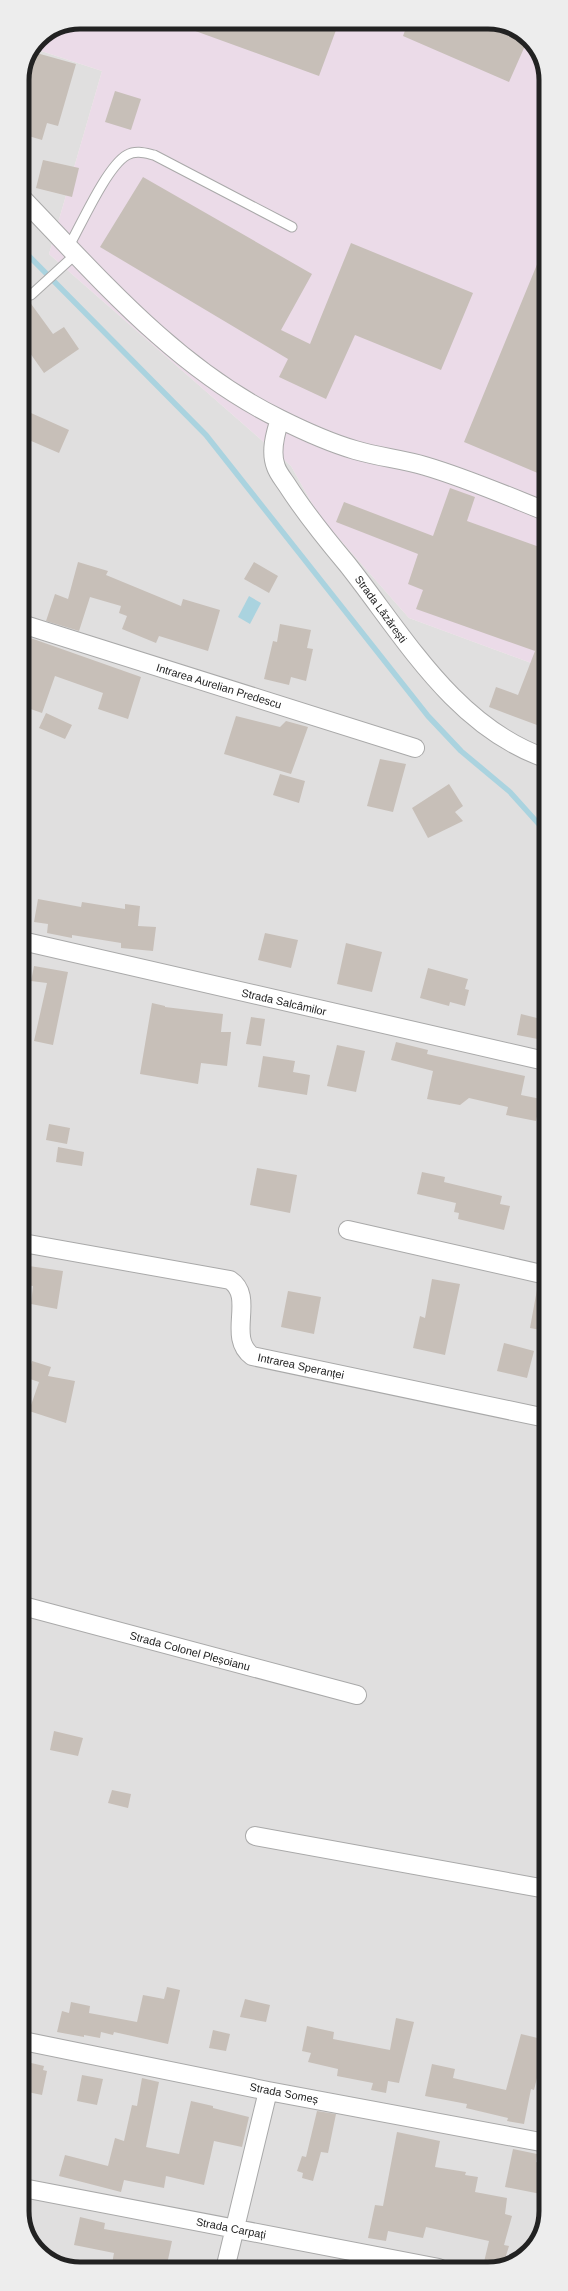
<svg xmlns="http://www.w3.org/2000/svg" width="568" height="2291" font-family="Arial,sans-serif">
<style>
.residential{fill:#e0dfdf}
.industrial{fill:#ebdbe8}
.water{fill:#aad3df}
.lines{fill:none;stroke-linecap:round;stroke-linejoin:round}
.stream{stroke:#aad3df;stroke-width:5.5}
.building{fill:#c7bfb8}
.lane-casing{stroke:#a9a9a9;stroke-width:11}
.street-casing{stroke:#a9a9a9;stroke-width:20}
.lane{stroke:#fff;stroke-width:9}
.street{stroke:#fff;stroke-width:18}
.labels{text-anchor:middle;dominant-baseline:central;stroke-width:3;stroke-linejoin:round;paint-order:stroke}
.street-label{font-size:11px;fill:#222;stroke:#fff}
.rim{fill:none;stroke:#222;stroke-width:5}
</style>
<rect width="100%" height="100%" fill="#f2efe9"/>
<!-- residential -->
<path class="residential" d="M35,49L102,71L49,254L291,466L319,516L409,618L545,668L546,2211L532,2249L499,2268L76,2269L42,2254L23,2222L22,80Z"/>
<!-- industrial -->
<path class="industrial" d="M80,22H495L526,37L545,69V668L409,618L319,516L291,466L49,254L102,71L35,49L39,39Z"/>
<!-- water -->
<path class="water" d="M249,596L261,603L250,624L238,617Z"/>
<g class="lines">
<!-- stream -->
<path class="stream" d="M22,249L206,435L428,716L461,751L510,792L545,831"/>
</g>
<!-- building -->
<path class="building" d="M176,22H339L319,76L176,24Z
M408,22H495L528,39L509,82L403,36Z
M33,52L76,64L58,126L47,123L42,140L22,134V93Z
M115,91L141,99L131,130L105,122Z
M43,160L79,168L72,197L36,188Z
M143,177L312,274L281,330L310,344L351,243L473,293L441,370L355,335L326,399L279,377L288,359L100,247Z
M545,245V460L540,474L464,442Z
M22,300L29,301L53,334L64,327L79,349L44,373L30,353L22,359Z
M22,409L69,430L59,453L22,437Z
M450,488L475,497L467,521L545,549V728L489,707L496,687L518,695L535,651L416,609L423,590L408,584L418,554L336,522L344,502L433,536Z
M78,562L108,571L106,575L181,606L183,599L220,610L208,651L159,636L156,643L122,629L127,616L119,613L121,606L90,597L79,631L46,621L55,594L68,599Z
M254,562L278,576L269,593L244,579Z
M280,624L311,630L307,648L313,649L306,681L291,677L289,685L264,679L273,641L277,642Z
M22,635L141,677L128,719L98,709L103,693L55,676L42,713L22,706Z
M46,713L72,725L65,739L39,728Z
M236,716L280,727L286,721L308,727L291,774L224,754Z
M380,759L406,764L393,812L367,806Z
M280,774L305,781L299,803L273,795Z
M449,784L463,806L455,812L463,821L428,838L412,808Z
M38,899L81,907L82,902L125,909V904L140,906L138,926L156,927L153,951L121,948V943L72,935V938L47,933L48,924L34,922Z
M265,933L298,940L291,968L258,960Z
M346,943L382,952L372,992L337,984Z
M34,966L68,972L53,1045L34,1041L47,983L31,981Z
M428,968L468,979L465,989L469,990L465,1006L450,1002L449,1006L420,998Z
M152,1003L165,1006V1007L223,1014L221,1032H231L227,1066L201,1063L198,1084L140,1074Z
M521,1014L545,1020L543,1040L517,1035Z
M251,1017L265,1019L261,1046L246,1044Z
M396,1042L428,1050L427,1054L525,1076L521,1095L541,1099L536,1121L506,1115L508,1107L469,1098L460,1105L427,1099L433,1071L391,1060Z
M337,1045L365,1051L356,1092L327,1086Z
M263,1056L295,1061L293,1072L310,1075L307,1095L258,1087Z
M49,1124L70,1128L67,1144L46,1140Z
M58,1147L84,1152L82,1166L56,1162Z
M257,1168L297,1175L290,1213L250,1205Z
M422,1172L445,1177L444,1182L502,1196L500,1204L510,1206L504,1230L458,1219L459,1213L454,1212L456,1203L417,1194Z
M29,1266L63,1271L57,1309L31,1304L33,1286L26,1285Z
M432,1279L460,1284L445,1355L413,1348L420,1316L425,1318Z
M538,1284L546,1285V1331L530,1328Z
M288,1291L321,1297L314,1334L281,1327Z
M504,1343L534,1351L527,1378L497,1371Z
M32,1361L51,1367L48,1376L75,1381L66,1423L29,1411L39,1382L27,1378Z
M54,1731L83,1738L78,1756L50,1750Z
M112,1790L131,1794L128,1808L108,1803Z
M167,1987L180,1990L168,2044L114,2032L113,2035L101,2032L100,2038L84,2035V2037L57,2032L62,2011L69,2013L71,2002L90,2006L89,2013L137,2022L143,1995L164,1999Z
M245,1999L270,2005L266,2022L240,2017Z
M396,2018L414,2022L399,2083L388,2081L386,2093L371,2090L373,2083L337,2076L338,2069L308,2062L311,2053L302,2051L307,2026L334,2032L333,2039L390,2050Z
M213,2030L230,2034L226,2051L209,2048Z
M521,2034L546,2040V2063L541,2080L537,2078L534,2090L531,2089L524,2124L507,2121L508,2118L466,2108L467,2104L425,2096L432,2064L455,2069L453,2078L506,2090Z
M27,2062L44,2066L43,2070L47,2071L42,2095L23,2091Z
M82,2075L103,2079L97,2105L77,2101Z
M142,2078L159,2082L146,2147L179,2154L191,2101L213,2106V2108L249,2117L242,2147L214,2141L204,2185L166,2176L164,2188L124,2180L121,2192L59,2176L65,2155L108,2166L115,2138L124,2141L132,2105L137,2106Z
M317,2111L336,2114L328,2153L321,2152L313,2181L302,2178L303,2173L297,2171L302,2156L306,2157Z
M397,2132L440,2141L435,2167L466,2172L465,2175L478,2177L475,2192L507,2198L505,2214L512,2216L504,2245L509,2246L505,2259L501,2258L500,2266L484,2262L489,2241L426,2227L423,2238L388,2231L386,2241L368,2238L375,2205L383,2206Z
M513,2149L537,2154L536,2162L546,2164V2195L505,2187Z
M80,2217L105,2223L104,2229L172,2241L166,2269H148L133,2266V2269H111L114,2253L74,2245Z"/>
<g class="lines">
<!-- lane casing -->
<g class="lane-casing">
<path id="lane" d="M69,246C81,225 107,166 127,155C136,150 145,153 154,155L292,227
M22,294L31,295L76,254"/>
</g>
<!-- street casing -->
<g class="street-casing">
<path id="street" d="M22,198C100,279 177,369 280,419C302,430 331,443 355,450C378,457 402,459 425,466C466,478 505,495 545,511
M280,419C275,434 270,452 276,467C278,473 283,479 287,485C305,513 326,539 347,564C404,636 454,726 545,758
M22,624L415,748
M22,941L545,1061
M348,1230L546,1275
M23,1243L230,1280C256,1297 226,1337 252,1356L546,1418
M23,1606L357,1695
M255,1836L546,1889
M23,2041L268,2091L546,2143
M23,2188L439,2268
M225,2269L268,2091"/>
</g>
<!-- lane -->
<use href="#lane" class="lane"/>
<!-- street -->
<use href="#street" class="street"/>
</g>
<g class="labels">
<!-- street labels -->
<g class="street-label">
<text transform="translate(381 609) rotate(54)">Strada Lăzărești</text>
<text transform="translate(219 686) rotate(17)">Intrarea Aurelian Predescu</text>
<text transform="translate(284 1002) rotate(13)">Strada Salcâmilor</text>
<text transform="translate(301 1366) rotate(12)">Intrarea Speranței</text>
<text transform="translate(190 1651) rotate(15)">Strada Colonel Pleșoianu</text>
<text transform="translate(284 2093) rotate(11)">Strada Someș</text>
<text transform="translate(231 2228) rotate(11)">Strada Carpați</text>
</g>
</g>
<!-- crop -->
<path d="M0 0H568V2291H0ZM80 29H488A51 51 0 0 1 539 80V2211A51 51 0 0 1 488 2262H80A51 51 0 0 1 29 2211V80A51 51 0 0 1 80 29Z" fill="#ededed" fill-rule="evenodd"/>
<path class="rim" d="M80 29H488A51 51 0 0 1 539 80V2211A51 51 0 0 1 488 2262H80A51 51 0 0 1 29 2211V80A51 51 0 0 1 80 29Z"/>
</svg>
